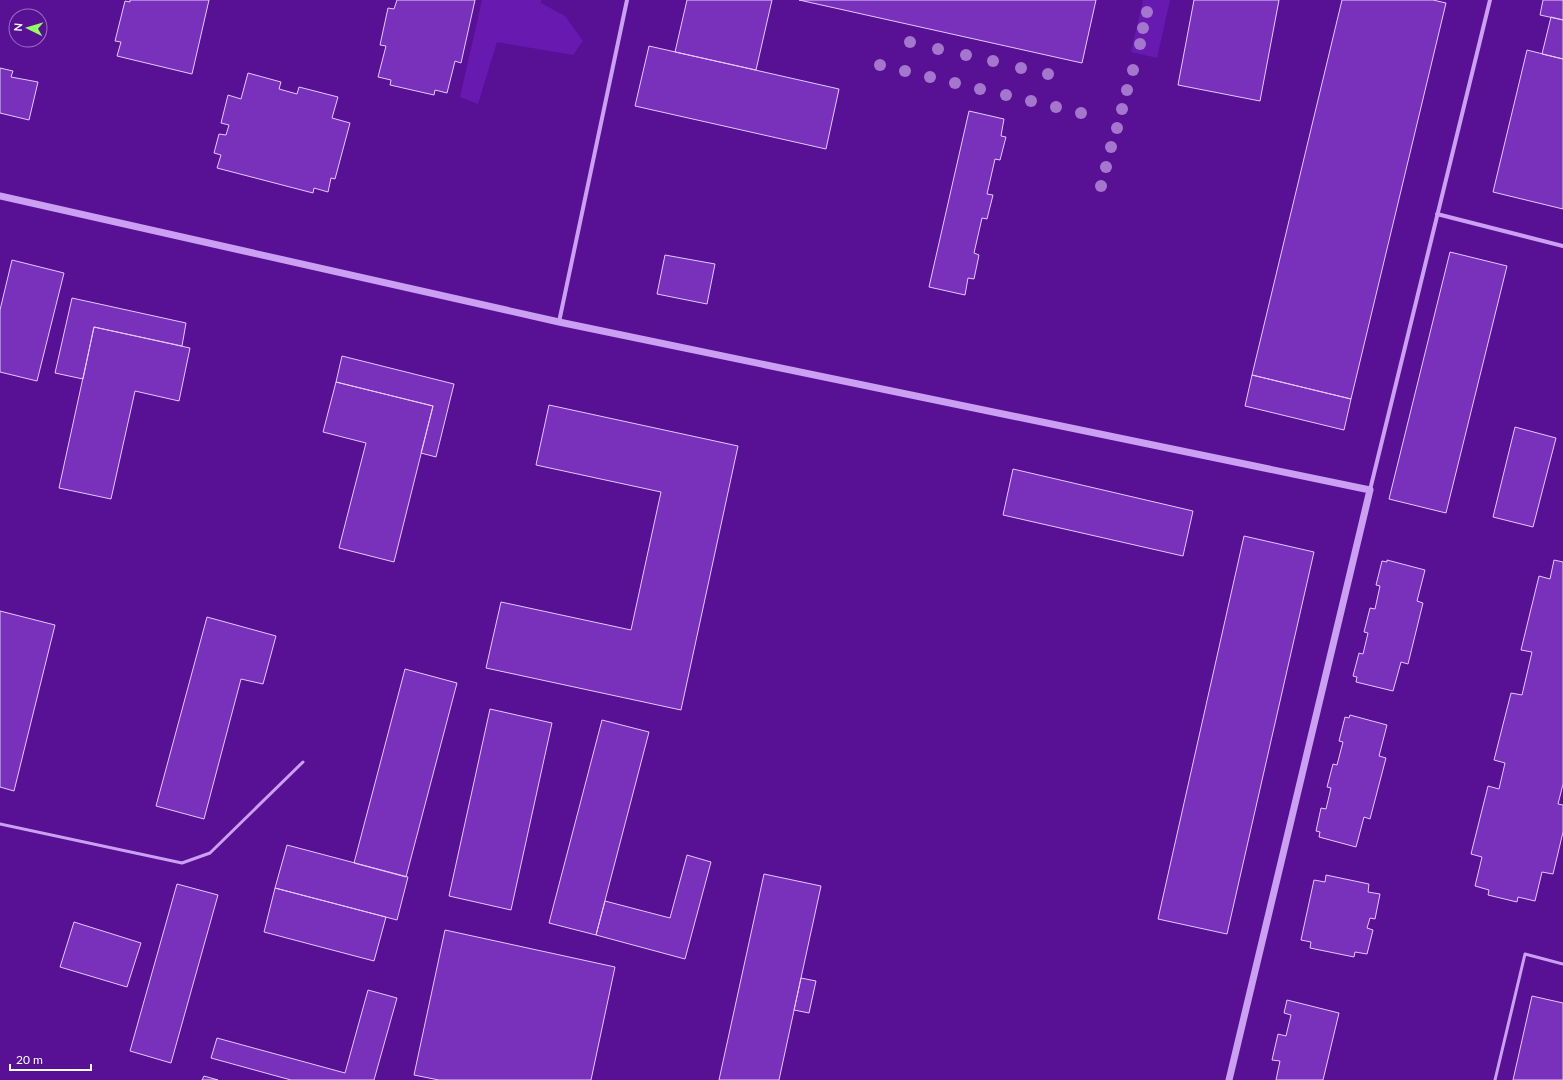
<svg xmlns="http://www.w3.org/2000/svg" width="1563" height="1080" font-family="Lato,sans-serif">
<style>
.green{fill:#6719b0}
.building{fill:#7931bb;stroke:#e4c8fd}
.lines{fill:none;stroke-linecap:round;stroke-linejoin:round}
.service{stroke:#cba0f3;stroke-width:3}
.minor{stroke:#cba0f3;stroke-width:4}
.tertiary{stroke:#cba0f3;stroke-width:7}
.tree{fill:#a576ce}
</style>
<rect width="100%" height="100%" fill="#581195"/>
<!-- green -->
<path class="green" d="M482,0H541V3L565,16L583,41L573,55L497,42L478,104L460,97Z
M1143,0H1170L1157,58L1131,52Z"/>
<!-- building -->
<path class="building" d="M130,0H209L192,74L117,56L121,42L115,41L125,1L130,2Z
M397,0H475L461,63L455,61L447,93L435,90L434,95L390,85L391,80L378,77L386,46L380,45L388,8L394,9Z
M687,0H772L756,70L675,52Z
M799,0H1096L1082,63Z
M1194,0H1279L1260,101L1178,85Z
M1342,0H1433L1446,3L1351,399L1252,375Z
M1543,0H1563V20L1540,15Z
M1551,17L1563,20V59L1542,54Z
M649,46L839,89L826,149L635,106Z
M1527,50L1563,59V209L1493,192Z
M0,68L13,71L11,77L38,82L29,120L0,113Z
M248,73L281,82L279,89L297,94L299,87L338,97L332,118L350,123L335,179L331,178L328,192L314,188L313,193L217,168L221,155L214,153L219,134L226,135L229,125L221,123L228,95L241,99Z
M969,111L1004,119L1001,136L1006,137L1000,160L995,159L987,194L993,195L987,219L982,218L974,253L979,255L974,279L968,278L965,295L929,287Z
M1450,252L1507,266L1446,513L1389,499Z
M665,255L715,264L707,304L657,294Z
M12,260L64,273L37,381L0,372V310Z
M72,298L186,323L182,346L94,327L83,379L55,373Z
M94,327L190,348L179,401L135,391L111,499L59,488Z
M342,356L454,384L436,457L421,453L433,406L336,382Z
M1252,375L1351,399L1344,430L1245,406Z
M336,382L433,406L394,562L339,548L366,443L323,432Z
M549,405L738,446L681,710L486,668L501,602L631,630L661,492L536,465Z
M1515,427L1556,438L1533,527L1493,517Z
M1013,469L1193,511L1183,556L1003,515Z
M1244,536L1314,552L1227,934L1158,919Z
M1387,560L1425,570L1417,601L1423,603L1408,664L1401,662L1393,691L1356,682L1357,677L1353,676L1359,653L1363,654L1368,633L1364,632L1370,608L1375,609L1380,586L1376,585L1382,561L1387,562Z
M1554,560L1563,562V784L1558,804L1563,805V832L1553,874L1542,872L1535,901L1518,897L1517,902L1488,895L1489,890L1475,886L1482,857L1471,854L1488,786L1499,789L1505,763L1494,760L1511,693L1522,695L1532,652L1521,650L1539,576L1550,579Z
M0,611L55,625L14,791L0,787Z
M207,617L276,636L263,684L241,679L204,819L156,806Z
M405,669L457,683L406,877L354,863Z
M490,709L552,723L511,910L449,896Z
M1350,715L1387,725L1379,756L1386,758L1370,819L1364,817L1356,847L1319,837L1320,832L1316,831L1321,808L1326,809L1331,788L1327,787L1333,764L1337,765L1343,742L1339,741L1345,717L1349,718Z
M602,720L649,732L596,935L549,923Z
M287,845L408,877L397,920L275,888Z
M687,855L711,862L685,959L596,935L605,901L670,918Z
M764,874L821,886L801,978L779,1080H719Z
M1326,875L1369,884L1368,892L1380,894L1375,919L1370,918L1367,928L1373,930L1367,954L1355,952L1354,957L1310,948L1311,942L1301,940L1314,880L1325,882Z
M177,884L218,895L171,1063L130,1051Z
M275,888L386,917L374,961L264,932Z
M74,922L141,943L127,987L60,967Z
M445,930L615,967L591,1080H439L414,1075Z
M801,978L816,981L809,1013L794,1010Z
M368,990L397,998L374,1080H291L211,1058L217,1038L345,1073Z
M1532,996L1563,1003V1080H1513Z
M1287,1000L1339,1013L1323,1080H1276L1280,1061L1272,1060L1278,1034L1286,1036L1291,1015L1284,1013Z
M204,1076L218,1080H202Z"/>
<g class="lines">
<!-- service -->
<path class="service" d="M0,824L182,863L210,853L303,762
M1495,1080L1525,954L1563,964"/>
<!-- minor -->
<path class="minor" d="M1437,214L1563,246
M559,322L627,0
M1370,490L1490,0"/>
<!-- tertiary -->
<path class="tertiary" d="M0,196L559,322L1370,490L1229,1080"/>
</g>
<!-- trees -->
<g class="tree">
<circle cx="1147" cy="12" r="6"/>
<circle cx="1143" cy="28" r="6"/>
<circle cx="910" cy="42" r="6"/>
<circle cx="1140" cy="44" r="6"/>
<circle cx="938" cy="49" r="6"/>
<circle cx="966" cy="55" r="6"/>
<circle cx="993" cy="61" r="6"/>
<circle cx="880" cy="65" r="6"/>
<circle cx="1021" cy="68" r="6"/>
<circle cx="1133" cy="70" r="6"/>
<circle cx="905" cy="71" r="6"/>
<circle cx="1048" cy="74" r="6"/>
<circle cx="930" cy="77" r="6"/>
<circle cx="955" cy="83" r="6"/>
<circle cx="980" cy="89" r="6"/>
<circle cx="1127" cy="90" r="6"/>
<circle cx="1006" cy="95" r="6"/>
<circle cx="1031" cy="101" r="6"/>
<circle cx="1056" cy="107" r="6"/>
<circle cx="1122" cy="109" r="6"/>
<circle cx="1081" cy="113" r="6"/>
<circle cx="1117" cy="128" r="6"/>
<circle cx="1111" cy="147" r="6"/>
<circle cx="1106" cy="167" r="6"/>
<circle cx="1101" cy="186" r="6"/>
</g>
<!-- north arrow -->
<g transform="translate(28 28) rotate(275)"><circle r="19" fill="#581195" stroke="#9b70bf"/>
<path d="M0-3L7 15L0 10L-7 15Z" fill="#94ff62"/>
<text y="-6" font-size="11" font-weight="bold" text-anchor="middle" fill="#ffffff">N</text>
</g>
<!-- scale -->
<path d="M10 1064v6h81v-6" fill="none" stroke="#ffffff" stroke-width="2"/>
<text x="16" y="1064" font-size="12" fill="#ffffff" stroke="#581195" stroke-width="3" paint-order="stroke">20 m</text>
</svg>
